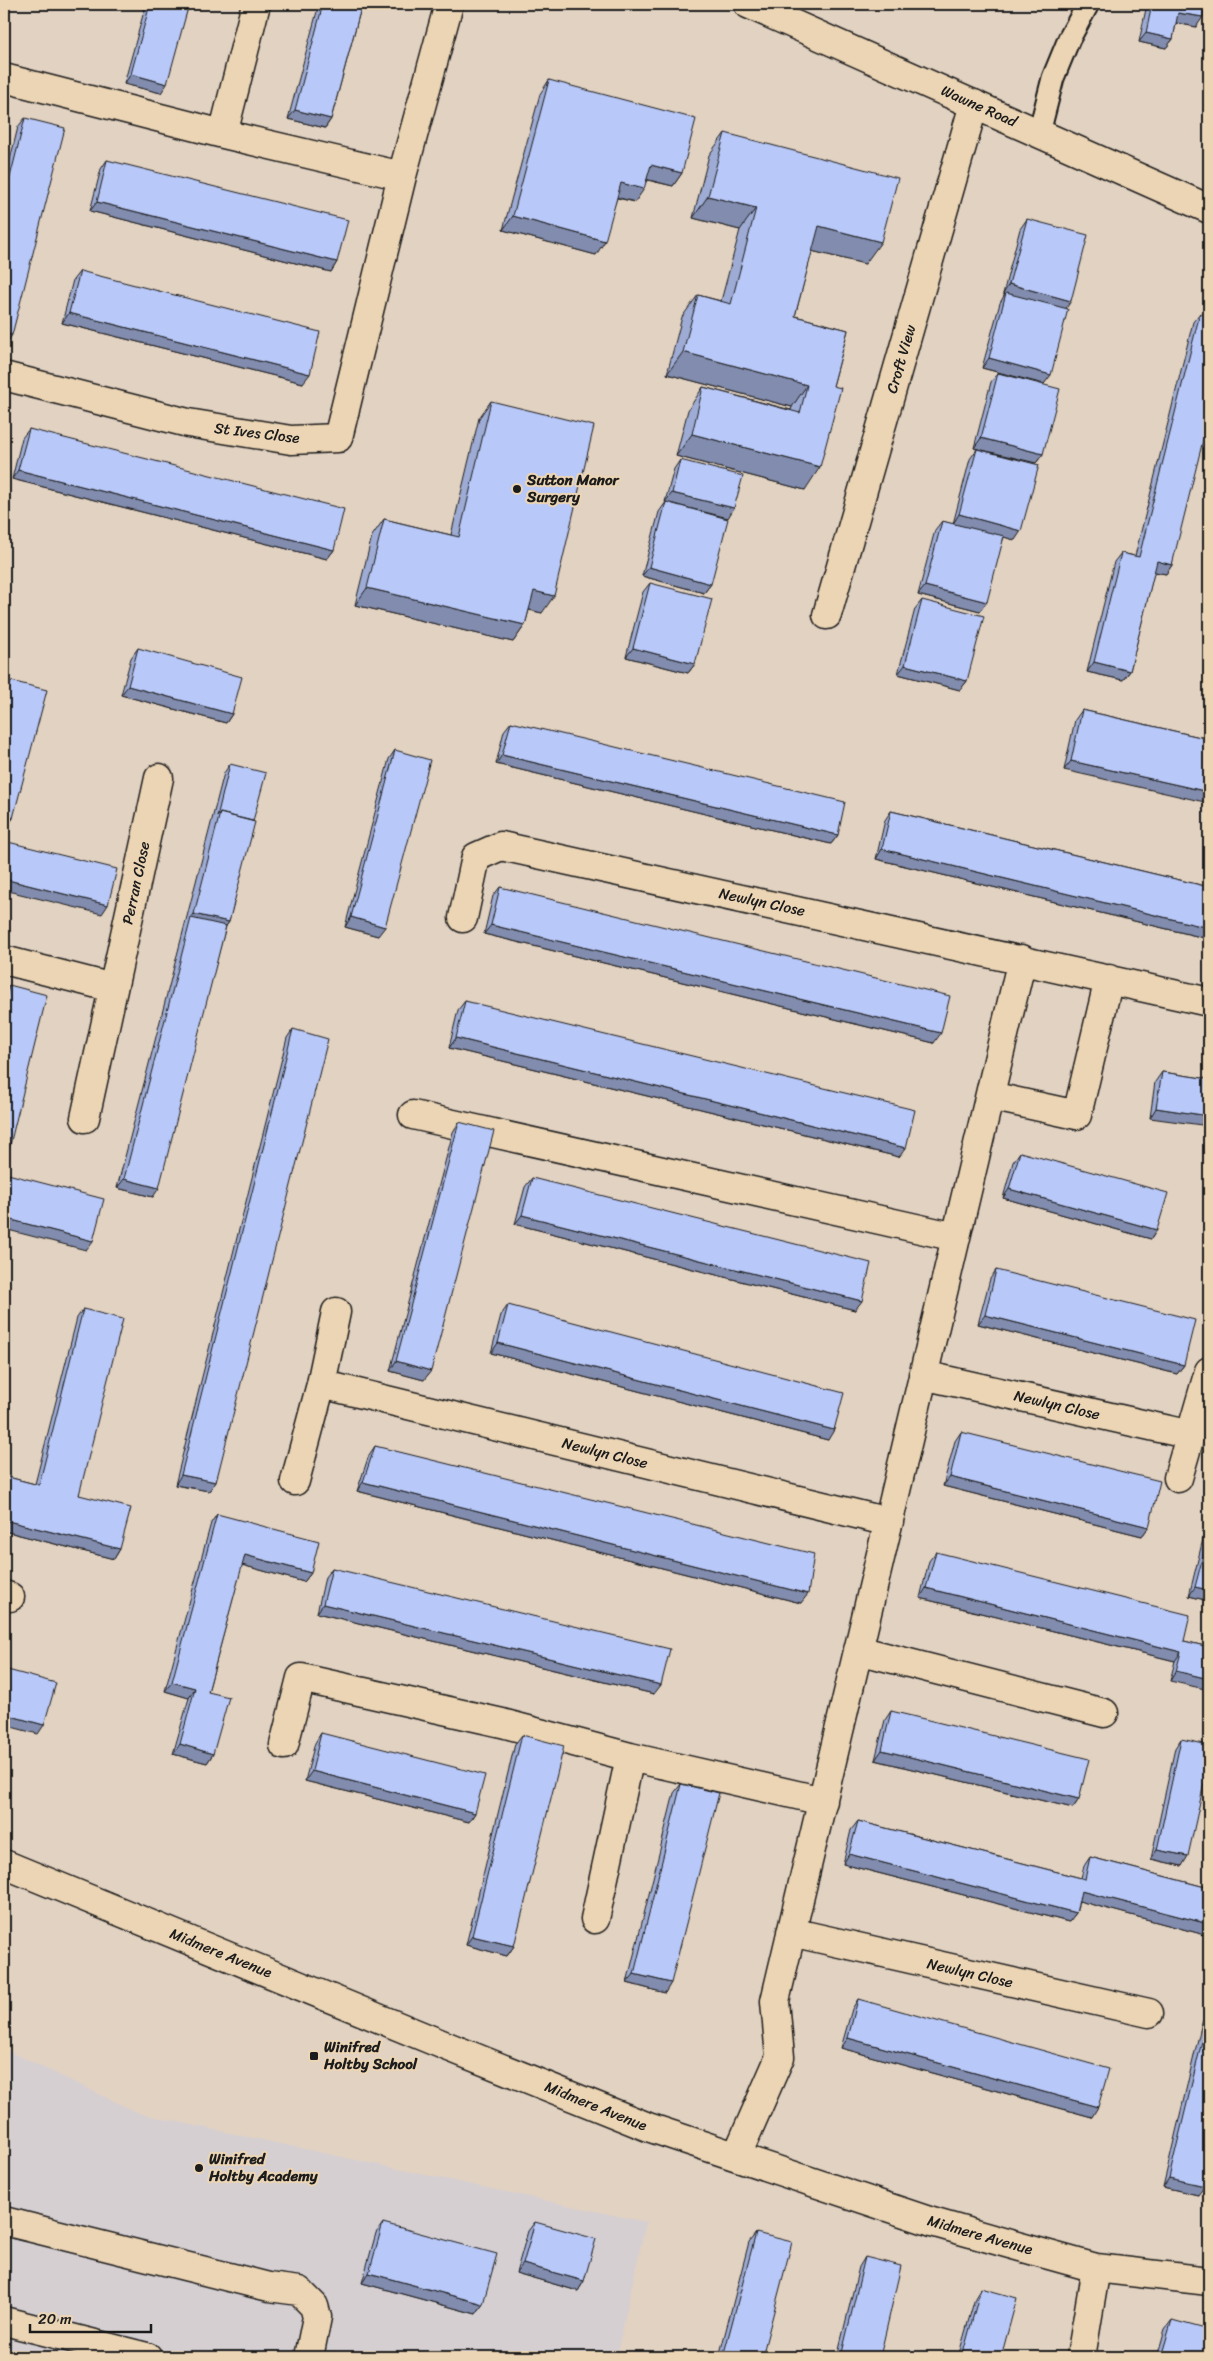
<svg xmlns="http://www.w3.org/2000/svg" width="1213" height="2361" font-family="Sriracha,sans-serif">
<style>
.built{fill:#d5cfd2}
.lines{fill:none;stroke-linecap:round;stroke-linejoin:round}
.service-casing{stroke:#1c1c1c;stroke-width:25}
.minor-casing{stroke:#1c1c1c;stroke-width:31}
.tertiary-casing{stroke:#1c1c1c;stroke-width:31}
.service{stroke:#ecd5b4;stroke-width:21}
.minor{stroke:#ecd5b4;stroke-width:28}
.tertiary{stroke:#ecd5b4;stroke-width:28}
.wall{fill:#9eacd5;stroke:#1c1c1c}
.shaded-wall{fill:#818cae;stroke:#1c1c1c}
.building{fill:#b8c8f8;stroke:#1c1c1c}
.poi-dot{fill:#1c1c1c;stroke:#ecd5b4;stroke-width:2}
.labels{text-anchor:middle;dominant-baseline:central;stroke-width:4;stroke-linejoin:round;paint-order:stroke}
.street-label{font-size:15px;fill:#1c1c1c;stroke:#ecd5b4}
.poi-label{font-size:15px;font-weight:bold;fill:#1c1c1c;stroke:#ecd5b4;text-anchor:start}
</style>
<rect width="100%" height="100%" fill="#e2d2c2"/>
<filter id="ink" filterUnits="userSpaceOnUse"><feTurbulence type="fractalNoise" baseFrequency=".02" numOctaves="2"/><feDisplacementMap in="SourceGraphic" scale="10" xChannelSelector="R" yChannelSelector="G"/><feConvolveMatrix kernelMatrix="1 2 1 2 8 2 1 2 1" color-interpolation-filters="sRGB"/></filter>
<g filter="url(#ink)">
<!-- built -->
<path class="built" d="M4,2049L141,2114L646,2222L616,2357H4Z"/>
<g class="lines">
<!-- service casing -->
<g class="service-casing">
<path id="service" d="M1039,133L1053,78L1069,39L1088,4"/>
</g>
<!-- minor casing -->
<g class="minor-casing">
<path id="minor" d="M4,78L223,134L402,176
M223,134L256,4
M4,376L188,423L291,440L338,438L402,176L449,4
M827,615L974,104
M463,918L476,857L501,846L1209,1002
M4,960L113,988
M990,1096L1077,1115L1109,979
M413,1115L956,1237
M85,1118L159,778
M923,1375L1191,1435
M321,1384L889,1522
M1178,1478L1209,1371
M295,1481L321,1384L336,1312
M4,1595L10,1597
M858,1650L1104,1713
M284,1745L301,1678L502,1723L630,1757L823,1801
M4,1864L434,2041L648,2127L932,2222L1024,2248L1096,2268L1209,2281
M595,1919L630,1757
M791,1932L1149,2013
M737,2155L780,2057L775,2001L1022,959
M4,2221L269,2287L299,2291L314,2306L317,2317L309,2357
M4,2321L147,2357
M1081,2357L1096,2268"/>
</g>
<!-- tertiary casing -->
<g class="tertiary-casing">
<path id="tertiary" d="M748,4L1209,209"/>
</g>
<!-- service -->
<use href="#service" class="service"/>
<!-- minor -->
<use href="#minor" class="minor"/>
<!-- tertiary -->
<use href="#tertiary" class="tertiary"/>
</g>
<!-- wall -->
<path class="wall" d="M146,4H189L161,93L124,84Z
M319,4H362L331,119L325,128L288,119Z
M1147,4H1205L1196,27L1176,23L1173,39L1166,48L1139,42Z
M549,80L682,173L673,186L647,180L635,202L617,198L596,255L503,230L540,94Z
M25,118L6,344H4V184L18,127Z
M725,133L865,264L812,251L795,316L848,330L805,490L676,456L688,410L703,387L791,410L792,407L667,374L682,317L698,295L721,301L740,230L693,218L709,155Z
M107,160L337,262L331,272L90,211L101,169Z
M1027,219L1066,309L1044,384L982,368L1000,303L1005,294H1003L1020,229Z
M80,271L303,383L62,323L73,280Z
M1200,313L1172,565L1166,574L1154,572L1130,671L1123,680L1087,672L1114,562L1121,553L1135,556L1193,322Z
M998,373L1043,454L1036,463L974,448L991,382Z
M491,401L542,613L529,610L525,625L513,642L355,605L372,536L384,519L451,535L479,418Z
M29,429L334,550L327,559L12,479L22,438Z
M977,449L1015,540L1004,537L980,611L918,595L935,530L942,521L953,524L970,459Z
M680,460L728,518L665,502L674,469Z
M666,502L711,584L704,593L642,576L659,512Z
M650,583L695,664L688,673L626,657L643,592Z
M922,600L967,681L960,690L898,674L915,609Z
M138,648L232,714L226,723L121,695L131,658Z
M11,681L13,818L7,827L4,826V690Z
M1082,710L1209,739L1064,770L1075,720Z
M511,722L838,835L831,844L496,764L504,731Z
M395,750L378,936L345,927L389,759Z
M230,764L253,821L229,922L226,926L153,1197L117,1188L224,773Z
M891,811L1209,887V939L876,859L885,820Z
M500,887L934,1043L484,934L493,896Z
M9,985L4,1157V993Z
M465,1001L899,1157L449,1048L458,1010Z
M293,1029L216,1482L209,1491L175,1485L287,1038Z
M1162,1072L1209,1079L1150,1118L1155,1082Z
M459,1122L424,1380L390,1371L453,1132Z
M1020,1152L1157,1230L1151,1239L1003,1198L1013,1162Z
M532,1178L855,1310L515,1224L525,1187Z
M996,1270L1184,1365L1177,1374L978,1324L990,1279Z
M508,1305L828,1440L491,1353L501,1315Z
M83,1309L79,1495L120,1549L114,1559L4,1531V1476L35,1484L77,1318Z
M961,1432L1149,1527L1142,1536L943,1486L955,1441Z
M375,1446L801,1603L357,1491L369,1455Z
M217,1514L311,1573L304,1582L242,1565L208,1692L213,1754L207,1763L173,1754L189,1698L165,1691L211,1523Z
M1209,1531V1601L1189,1596L1203,1539Z
M936,1552L1184,1641L1209,1647L1170,1681L1175,1661L920,1598L929,1561Z
M332,1568L654,1694L317,1613L325,1577Z
M891,1711L1079,1799L1073,1808L875,1760L885,1720Z
M321,1733L475,1813L469,1822L305,1781L315,1743Z
M522,1735L514,1946L507,1956L466,1945L515,1744Z
M1181,1739L1182,1866L1151,1859L1175,1748Z
M681,1784L665,1993L627,1983L674,1793Z
M858,1821L1081,1878L1084,1866L1090,1857L1209,1888V1936L1079,1901L1076,1913L1069,1922L843,1864L851,1830Z
M858,1999L1092,2117L841,2048L852,2009Z
M1209,2012L1198,2195L1163,2187L1202,2022Z
M535,2222L584,2281L578,2291L516,2273L528,2231Z
M383,2223L483,2304L476,2314L362,2283L376,2233Z
M756,2233L762,2357H719L749,2242Z
M865,2257L880,2357H837L859,2267Z
M981,2288L1001,2357H958L975,2298Z
M1172,2320L1209,2357H1157L1165,2329Z"/>
<!-- shaded-wall -->
<path class="shaded-wall" d="M1178,13L1203,17L1196,27L1172,22Z
M1146,33L1173,39L1166,48L1139,42Z
M131,74L167,84L161,93L124,84Z
M295,110L331,119L325,128L288,119Z
M651,165L682,173L673,186L641,178Z
M621,183L644,189L635,202L612,196Z
M708,196L756,208L740,230L693,218Z
M97,202L337,262L331,272L90,211Z
M513,216L605,241L596,255L503,230Z
M819,226L881,242L865,264L803,249Z
M1009,284L1071,301L1065,310L1003,294Z
M69,313L310,374L303,383L62,323Z
M4,333L12,335L6,344H4Z
M683,352L807,385L792,407L667,374Z
M989,358L1051,375L1044,384L982,368Z
M692,434L820,467L805,490L676,456Z
M981,438L1043,454L1036,463L974,448Z
M18,470L334,550L327,559L12,479Z
M672,493L734,508L728,518L665,502Z
M959,514L1021,531L1015,540L953,524Z
M1157,561L1172,565L1166,574L1150,571Z
M649,567L711,584L704,593L642,576Z
M925,586L987,602L980,611L918,595Z
M367,588L525,625L513,642L355,605Z
M534,591L554,596L542,613L522,608Z
M633,648L695,664L688,673L626,657Z
M1094,662L1130,671L1123,680L1087,672Z
M905,665L967,681L960,690L898,674Z
M128,686L232,714L226,723L121,695Z
M502,755L838,835L831,844L496,764Z
M1071,761L1209,792V803L1064,770Z
M4,815L13,818L7,827L4,826Z
M882,849L1209,928V939L876,859Z
M4,879L108,905L102,914L4,890Z
M194,914L229,922L219,936L191,918Z
M351,917L385,927L378,936L345,927Z
M491,925L941,1033L934,1043L484,934Z
M456,1038L906,1148L899,1157L449,1048Z
M1156,1108L1209,1116V1126L1150,1118Z
M4,1148L9,1149L4,1157Z
M124,1179L159,1188L153,1197L117,1188Z
M1009,1189L1157,1230L1151,1239L1003,1198Z
M522,1215L862,1301L855,1310L515,1224Z
M4,1218L93,1241L86,1250L4,1229Z
M985,1315L1184,1365L1177,1374L978,1324Z
M498,1343L834,1430L828,1440L491,1353Z
M396,1361L431,1371L424,1380L390,1371Z
M181,1475L216,1482L209,1491L175,1485Z
M950,1477L1149,1527L1142,1536L943,1486Z
M363,1482L808,1594L801,1603L357,1491Z
M4,1520L120,1549L114,1559L4,1531Z
M245,1555L311,1573L304,1582L238,1564Z
M1195,1587L1209,1590V1601L1189,1596Z
M926,1588L1181,1652L1175,1661L920,1598Z
M323,1604L661,1685L654,1694L317,1613Z
M1176,1671L1209,1679V1690L1170,1681Z
M172,1682L195,1688L189,1698L165,1691Z
M4,1714L44,1725L38,1734L4,1725Z
M180,1744L213,1754L207,1763L173,1754Z
M882,1750L1079,1799L1073,1808L875,1760Z
M312,1771L475,1813L469,1822L305,1781Z
M1157,1850L1188,1856L1182,1866L1151,1859Z
M849,1854L1076,1913L1069,1922L843,1864Z
M1081,1891L1209,1924V1936L1075,1900Z
M472,1936L514,1946L507,1956L466,1945Z
M634,1974L671,1983L665,1993L627,1983Z
M848,2038L1098,2107L1092,2117L841,2048Z
M1169,2178L1205,2186L1198,2195L1163,2187Z
M523,2264L584,2281L578,2291L516,2273Z
M369,2273L483,2304L476,2314L362,2283Z"/>
<!-- building -->
<path class="building" d="M150,4H189L167,84L131,74Z
M323,4H362L331,119L295,110Z
M1152,4H1205L1203,17L1178,13L1173,39L1146,33Z
M549,80L696,119L682,173L651,165L644,189L621,183L605,241L513,216Z
M25,118L65,128L12,335L4,333V201Z
M725,133L898,178L881,242L819,226L795,316L848,330L833,386L841,388L820,467L692,434L703,387L800,413L807,385L683,352L698,295L731,304L756,208L708,196Z
M107,160L348,220L337,262L97,202Z
M1027,219L1088,235L1071,301L1009,284Z
M80,271L320,332L310,374L69,313Z
M1006,293L1068,309L1051,375L989,358Z
M1200,313L1209,315V416L1172,565L1157,561L1130,671L1094,662L1121,553L1139,557Z
M998,373L1060,389L1043,454L981,438Z
M491,401L594,426L554,596L534,591L525,625L367,588L384,519L459,537Z
M4,418L7,419L4,437Z
M29,429L344,509L334,550L18,470Z
M977,449L1039,465L1021,531L959,514Z
M680,460L743,476L734,508L672,493Z
M666,502L728,519L711,584L649,567Z
M942,521L1004,536L987,602L925,586Z
M650,583L712,599L695,664L633,648Z
M922,600L984,616L967,681L905,665Z
M138,648L242,677L232,714L128,686Z
M11,681L47,690L13,818L4,815V709Z
M1082,710L1209,739V792L1071,761Z
M511,722L845,802L838,835L502,755Z
M395,750L430,760L385,927L351,917Z
M230,764L266,773L253,821L220,813L217,817Z
M891,811L1209,887V928L882,849Z
M220,813L255,822L229,922L194,914Z
M4,841L117,869L108,905L4,879Z
M500,887L950,996L941,1033L491,925Z
M191,918L226,926L159,1188L124,1179Z
M9,985L47,995L9,1149L4,1148V1008Z
M465,1001L915,1110L906,1148L456,1038Z
M293,1029L328,1039L216,1482L181,1475Z
M1162,1072L1209,1079V1116L1156,1108Z
M459,1122L494,1131L431,1371L396,1361Z
M1020,1152L1168,1193L1157,1230L1009,1189Z
M4,1173L104,1199L93,1241L4,1218Z
M532,1178L871,1263L862,1301L522,1215Z
M996,1270L1195,1320L1184,1365L985,1315Z
M508,1305L844,1393L834,1430L498,1343Z
M83,1309L123,1319L79,1495L131,1508L120,1549L4,1520V1476L39,1485Z
M961,1432L1160,1481L1149,1527L950,1477Z
M375,1446L814,1554L808,1594L363,1482Z
M217,1514L319,1541L311,1573L245,1555L208,1692L229,1697L213,1754L180,1744L195,1688L172,1682Z
M1209,1533V1590L1195,1587Z
M936,1552L1190,1615L1184,1641L1209,1647V1679L1176,1671L1181,1652L926,1588Z
M332,1568L670,1649L661,1685L323,1604Z
M4,1669L56,1683L44,1725L4,1714Z
M891,1711L1089,1759L1079,1799L882,1750Z
M321,1733L485,1775L475,1813L312,1771Z
M522,1735L564,1746L514,1946L472,1936Z
M1181,1739L1209,1745V1761L1188,1856L1157,1850Z
M681,1784L719,1793L671,1983L634,1974Z
M858,1821L1085,1879L1090,1857L1209,1888V1924L1081,1891L1076,1913L849,1854Z
M858,1999L1109,2069L1098,2107L848,2038Z
M1209,2012V2166L1205,2186L1169,2178Z
M535,2222L596,2239L584,2281L523,2264Z
M383,2223L497,2254L483,2304L369,2273Z
M756,2233L792,2242L762,2357H723Z
M865,2257L901,2266L880,2357H841Z
M981,2288L1017,2298L1001,2357H962Z
M1172,2320L1209,2330V2357H1161Z"/>
</g>
<!-- markers -->
<g class="poi-dot">
<circle cx="517" cy="489" r="5"/>
<rect x="309" y="2051" width="10" height="10" rx="2.5"/>
<circle cx="199" cy="2168" r="5"/>
</g>
<g class="labels">
<!-- street labels -->
<g class="street-label">
<text transform="translate(979 106) rotate(24)">Wawne Road</text>
<text transform="translate(901 359) rotate(-74)">Croft View</text>
<text transform="translate(257 433) rotate(7)">St Ives Close</text>
<text transform="translate(136 883) rotate(-78)">Perran Close</text>
<text transform="translate(762 902) rotate(12)">Newlyn Close</text>
<text transform="translate(1057 1405) rotate(13)">Newlyn Close</text>
<text transform="translate(605 1453) rotate(14)">Newlyn Close</text>
<text transform="translate(221 1953) rotate(22)">Midmere Avenue</text>
<text transform="translate(970 1973) rotate(13)">Newlyn Close</text>
<text transform="translate(596 2106) rotate(22)">Midmere Avenue</text>
<text transform="translate(980 2235) rotate(16)">Midmere Avenue</text>
</g>
<!-- poi labels -->
<g class="poi-label">
<text x="527" y="480">Sutton Manor<tspan x="527" dy="17">Surgery</tspan></text>
<text x="324" y="2047">Winifred<tspan x="324" dy="17">Holtby School</tspan></text>
<text x="209" y="2159">Winifred<tspan x="209" dy="17">Holtby Academy</tspan></text>
</g>
</g>
<!-- margin -->
<rect width="1213" height="2361" fill="none" stroke="#ecd5b4" stroke-width="20"/>
<rect x="10" y="10" width="1193" height="2341" fill="none" stroke="#1c1c1c" stroke-width="2" filter="url(#ink)"/>
<!-- scale -->
<path d="M30 2324v8h121v-8" fill="none" stroke="#1c1c1c" stroke-width="2.5"/>
<text x="38" y="2324" font-size="15" fill="#1c1c1c" stroke="#ecd5b4" stroke-width="4" paint-order="stroke">20 m</text>
</svg>
